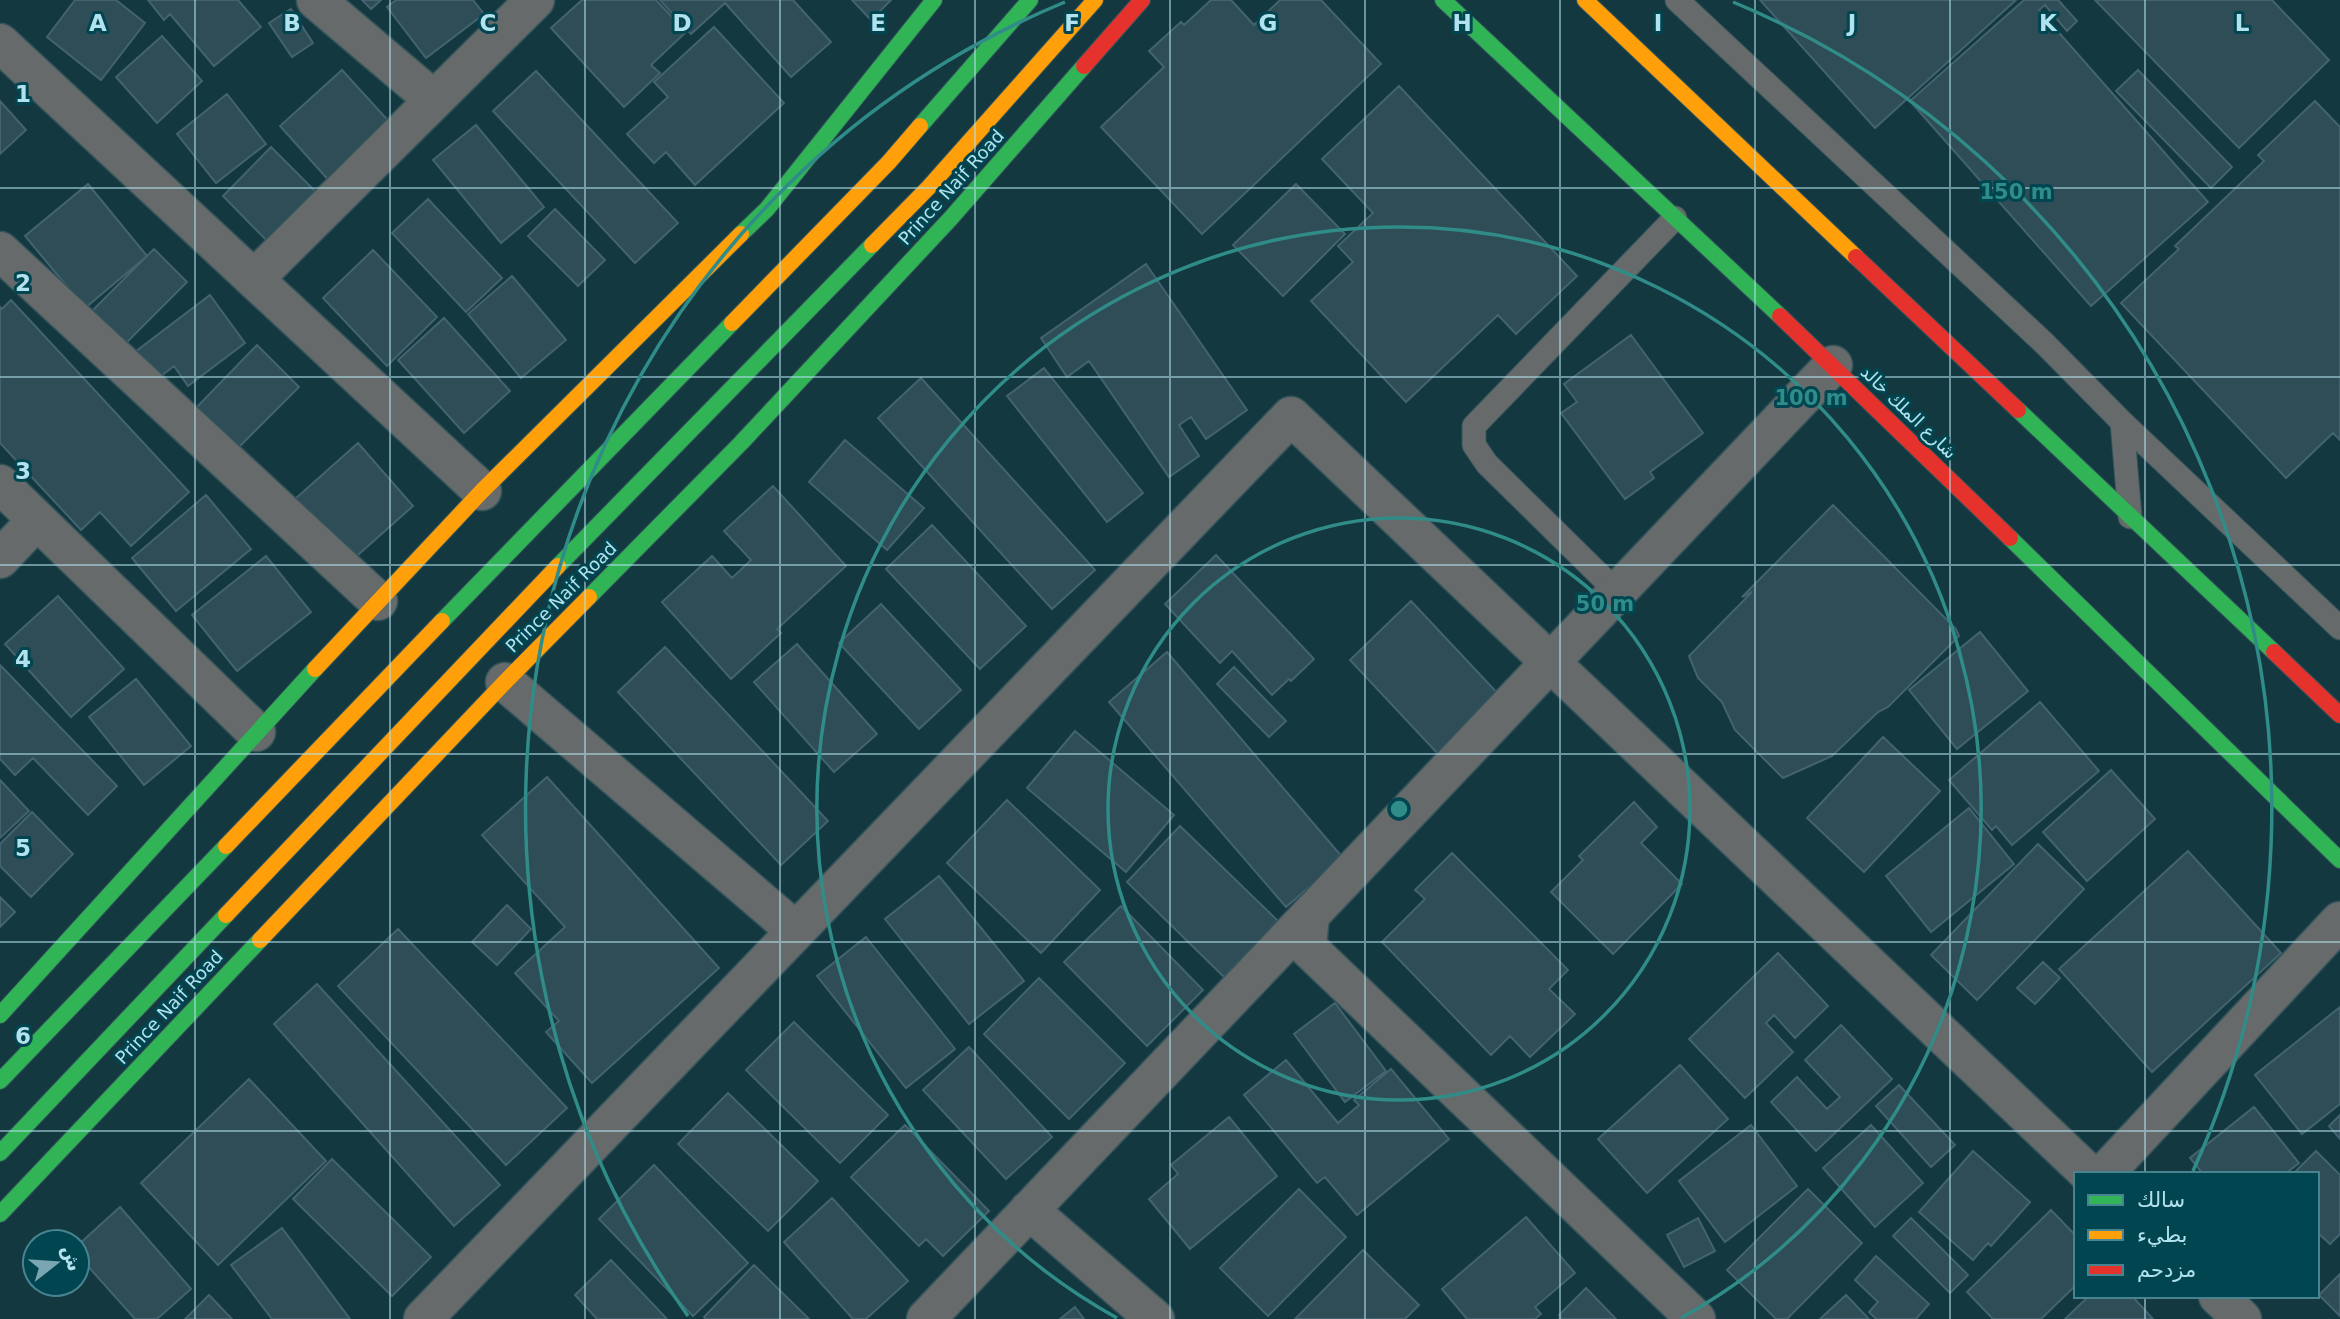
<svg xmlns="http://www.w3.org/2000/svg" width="2340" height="1319" font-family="'DejaVu Sans','Noto Naskh Arabic',sans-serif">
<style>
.building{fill:#2e4d56;stroke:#42636f;stroke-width:2}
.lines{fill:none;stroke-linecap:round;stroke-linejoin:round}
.lane-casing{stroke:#33545b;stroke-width:25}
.street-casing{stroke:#33545b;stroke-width:41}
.fast-casing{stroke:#33545b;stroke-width:18}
.slow-casing{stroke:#33545b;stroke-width:18}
.jam-casing{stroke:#33545b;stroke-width:18}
.lane{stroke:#676a6a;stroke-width:23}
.street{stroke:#676a6a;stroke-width:38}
.fast{stroke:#30b455;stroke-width:16}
.slow{stroke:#ff9f0a;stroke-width:16}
.jam{stroke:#e5322d;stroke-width:16}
.grid{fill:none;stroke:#b2e2ee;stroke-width:2;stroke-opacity:0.55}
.ring{fill:none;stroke:#308c88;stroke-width:3.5}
.labels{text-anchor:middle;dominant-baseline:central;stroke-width:6;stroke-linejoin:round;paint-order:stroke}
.street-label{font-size:18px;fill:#b2e2ee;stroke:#014551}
.grid-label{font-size:23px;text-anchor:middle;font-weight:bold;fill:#b2e2ee;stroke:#014551;stroke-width:6;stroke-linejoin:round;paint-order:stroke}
.centre{fill:#308c88;stroke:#014551;stroke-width:3.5}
.ring-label{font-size:21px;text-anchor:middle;font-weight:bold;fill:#308c88;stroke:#014551;stroke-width:6;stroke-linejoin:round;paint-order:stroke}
</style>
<rect width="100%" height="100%" fill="#13383f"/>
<!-- building -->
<path class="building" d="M75,0H116L145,23L101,80L47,37Z
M148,0H238L261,27L214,66L170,14L164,20Z
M362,0H381L371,9Z
M396,0H473L484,14L426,58L387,7Z
M582,0H656L686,32L651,65L660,73L624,107L551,28Z
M660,0H793L831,42L791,77L725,3L691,34Z
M852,0H891L871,20Z
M1211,0H1231L1254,25L1280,0H1321L1381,64L1202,234L1101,127L1164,67L1149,51L1181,22L1184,25Z
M1760,0H2016L1875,128Z
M2024,0H2058L2077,21L2067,31L2045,5L2039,10L2208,202L2091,306L1910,101Z
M2095,0H2272L2329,60L2239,148Z
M291,9L313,43L292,57L269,23Z
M714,27L784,103L695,185L666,152L654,163L627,134L668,97L654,82Z
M162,36L202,81L157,123L116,77Z
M342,70L394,127L332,184L280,126Z
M2138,70L2232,167L2211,188L2116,91Z
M536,71L678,223L635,263L493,111Z
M1399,86L1577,276L1516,334L1498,315L1406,402L1311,301L1353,262L1338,246L1373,213L1322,159Z
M227,94L266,144L216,183L177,134Z
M0,101L26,130L0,154Z
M2315,101L2340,127V440L2333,433L2286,478L2121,303L2179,249L2175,246L2264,161L2258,155Z
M476,125L544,207L501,243L433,160Z
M271,147L318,194L269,243L223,196Z
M88,184L147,256L85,308L25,236Z
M1296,184L1345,234L1283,296L1233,245Z
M428,199L502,278L466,312L392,233Z
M555,209L605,260L578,286L528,236Z
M154,249L187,282L118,351L85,318Z
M373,250L437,317L387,366L323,298Z
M1146,264L1247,410L1206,439L1191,417L1179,425L1199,456L1169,477L1089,361L1067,377L1041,338Z
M512,276L566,340L521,378L468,314Z
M210,295L245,343L188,386L174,366L152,383L131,355Z
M11,300L189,492L131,546L100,512L81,530L0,443V307L2,309Z
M444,318L510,391L464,433L398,360Z
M1631,335L1703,433L1650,472L1654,478L1625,499L1561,413L1577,402L1564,384Z
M257,345L299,387L235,451L194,410Z
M1044,368L1143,493L1107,522L1007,396Z
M921,378L1095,570L1052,609L878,418Z
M845,440L924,508L887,550L809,482Z
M358,443L413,506L350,562L295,499Z
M773,486L846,566L777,629L781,633L731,679L662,602L712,556L732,578L751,560L724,531Z
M206,495L251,549L176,611L132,558Z
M1833,505L1956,629L1959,636L1888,707L1878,712L1832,756L1783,778L1735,730L1722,702L1698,678L1689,656L1752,592L1742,597Z
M932,525L1026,626L980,669L886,569Z
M1216,555L1314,659L1291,681L1289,679L1272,695L1232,651L1220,663L1165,604Z
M266,556L311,612L237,671L192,615Z
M58,596L124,669L71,717L5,644Z
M1411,601L1502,698L1440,756L1350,660Z
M881,604L961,690L919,729L839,643Z
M1980,632L2028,691L1957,749L1909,690Z
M797,644L877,734L834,772L754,682Z
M665,647L828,821L781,865L618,692Z
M1167,652L1343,858L1286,907L1109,702Z
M0,665L117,786L88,815L33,758L15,775L0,759Z
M1234,667L1286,721L1269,737L1217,684Z
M136,679L191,746L144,785L89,717Z
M2040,702L2099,771L2012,845L1996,826L1992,830L1949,780Z
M1075,731L1174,815L1126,872L1027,788Z
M1883,737L1940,791L1864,872L1807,818Z
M2111,770L2155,819L2087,881L2043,832Z
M547,777L719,968L592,1083L546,1032L559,1021L515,973L565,927L482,835Z
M0,780L29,811L0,838Z
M1007,800L1100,890L1041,953L947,863Z
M1634,802L1657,827L1641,843L1682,884L1613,954L1551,892L1583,860L1579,856Z
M1969,808L2014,864L1931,932L1886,876Z
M32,812L73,854L31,897L0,866V844Z
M1180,826L1278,921L1224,977L1127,882Z
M2038,844L2084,889L1977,1000L1931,955Z
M2188,851L2281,953L2152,1072L2059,969Z
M1452,853L1568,970L1549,989L1575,1014L1530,1057L1510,1036L1491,1055L1382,942L1425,899L1415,890Z
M939,876L1024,981L969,1024L885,919Z
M0,897L15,912L0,927Z
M507,905L531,929L497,965L472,942Z
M1121,906L1203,990L1147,1046L1064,962Z
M398,929L567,1108L506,1165L338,986Z
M866,937L955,1049L906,1088L817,976Z
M1778,953L1828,1006L1795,1038L1774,1015L1766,1023L1793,1052L1745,1098L1689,1039Z
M2043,962L2060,978L2035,1004L2017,988Z
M1039,978L1125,1063L1069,1119L984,1034Z
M317,984L500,1185L454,1226L274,1024Z
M1335,1003L1386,1071L1345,1102L1294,1034Z
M2340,1007V1104L2302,1134L2255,1075Z
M794,1022L888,1115L840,1163L746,1070Z
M1841,1025L1892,1079L1816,1151L1771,1102L1797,1077L1827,1109L1840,1097L1805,1060Z
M969,1047L1052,1137L1006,1179L923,1090Z
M1286,1060L1338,1123L1359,1105L1354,1100L1391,1069L1449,1139L1357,1215L1325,1177L1317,1183L1244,1095Z
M1680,1065L1728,1119L1647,1193L1598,1139Z
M249,1079L326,1161L218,1265L141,1183Z
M1899,1085L1955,1145L1931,1167L1876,1106Z
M728,1093L818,1181L768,1231L678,1144Z
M2254,1107L2299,1163L2285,1174H2203L2190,1158Z
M2340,1115V1139L2329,1126Z
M1229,1117L1277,1176L1190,1249L1149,1199L1178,1174L1171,1165Z
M905,1125L989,1211L943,1256L926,1239L919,1246L851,1177Z
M1751,1125L1797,1186L1725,1242L1679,1181Z
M1871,1125L1923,1183L1875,1227L1823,1168Z
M1973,1151L2030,1202L1991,1246L1988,1243L1973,1260L1919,1212Z
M2316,1151L2340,1175V1234L2330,1244L2317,1232V1174H2293Z
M332,1159L431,1257L392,1296L293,1199Z
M654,1165L748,1263L693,1316L599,1219Z
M1299,1189L1346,1237L1268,1316L1220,1268Z
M1808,1189L1862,1243L1787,1319H1776L1727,1270Z
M832,1198L908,1281L866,1319H853L784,1242Z
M120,1207L191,1289L157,1319H135L77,1254V1246Z
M2051,1210L2076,1236V1285L2041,1319H1993L1967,1292Z
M1526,1217L1575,1273L1535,1307L1541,1314L1535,1319H1467L1442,1289Z
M1698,1218L1715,1251L1684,1267L1667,1235Z
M1911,1218L1968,1275L1950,1293L1893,1236Z
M282,1228L350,1319H272L231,1265Z
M1363,1250L1419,1305L1405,1319H1295Z
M1876,1256L1929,1304L1916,1319H1876L1869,1312L1878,1302L1855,1280Z
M611,1260L667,1319H597L575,1295Z
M754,1265L809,1319H706L704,1317Z
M2340,1274V1316L2319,1295Z
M1586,1288L1616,1319H1559L1561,1317L1559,1315Z
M209,1295L232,1319H185Z
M1846,1295L1869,1319H1820Z
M2089,1296H2132L2153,1319H2065Z
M1075,1307L1084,1319H1060Z"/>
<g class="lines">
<!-- lane casing -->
<g class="lane-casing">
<path id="lane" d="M1677,0L2045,344L2122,422L2340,628
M2122,422L2130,517
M1617,592L1487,464L1474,445V426L1675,218"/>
</g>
<!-- street casing -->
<g class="street-casing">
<path id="street" d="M316,0L434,100
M0,43L482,491
M0,251L378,601
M254,279L535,0
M0,484L256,732
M0,559L37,520
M505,682L796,931
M1310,915L1307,947L1696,1319
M2104,1174L2340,921
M1029,1210L1155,1319
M2218,1296L2242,1319
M423,1319L1291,416L2089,1174
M926,1319L1833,365"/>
</g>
<!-- fast casing -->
<g class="fast-casing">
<path id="fast" d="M1443,0L1780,316
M920,126L1030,0
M741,234L767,209L934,0
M2018,410L2274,652
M2010,538L2340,860
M558,566L872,245
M589,597L741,443L951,218L1084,66
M442,621L732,323
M0,1015L315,669
M0,1081L226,846
M0,1153L226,915
M0,1214L260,940"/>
</g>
<!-- slow casing -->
<g class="slow-casing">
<path id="slow" d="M1585,0L1856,257
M872,245L929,187L1095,0
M732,323L889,162L920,126
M315,669L482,491L741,234
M226,846L442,621
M226,915L558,566
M260,940L505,682L589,597"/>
</g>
<!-- jam casing -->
<g class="jam-casing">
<path id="jam" d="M1084,66L1142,0
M1856,257L2018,410
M1780,316L2010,538
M2274,652L2340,715"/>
</g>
<!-- lane -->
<use href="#lane" class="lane"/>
<!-- street -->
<use href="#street" class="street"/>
<!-- fast -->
<use href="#fast" class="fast"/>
<!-- slow -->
<use href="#slow" class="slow"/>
<!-- jam -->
<use href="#jam" class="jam"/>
</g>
<!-- grid -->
<path class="grid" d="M195,0V1319M390,0V1319M585,0V1319M780,0V1319M975,0V1319M1170,0V1319M1365,0V1319M1560,0V1319M1755,0V1319M1950,0V1319M2145,0V1174M0,188H2340M0,377H2340M0,565H2340M0,754H2340M0,942H2340M0,1131H2340M2145,1296V1319"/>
<!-- distance rings -->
<g class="ring">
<circle cx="1399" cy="809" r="291"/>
<path d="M1117 1318A582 582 0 1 1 1681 1318"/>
<path d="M688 1316A873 873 0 0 1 1065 2M1733 2A873 873 0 0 1 2193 1171"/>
</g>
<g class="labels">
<!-- street labels -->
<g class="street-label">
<text transform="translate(951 187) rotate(-48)">Prince Naif Road</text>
<text transform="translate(1909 412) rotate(44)">شارع الملك خالد</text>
<text transform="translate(561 597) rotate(-45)">Prince Naif Road</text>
<text transform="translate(169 1007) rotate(-47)">Prince Naif Road</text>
</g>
</g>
<g class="grid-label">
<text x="98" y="31">A</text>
<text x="292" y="31">B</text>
<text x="488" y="31">C</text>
<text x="682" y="31">D</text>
<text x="878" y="31">E</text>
<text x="1072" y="31">F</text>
<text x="1268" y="31">G</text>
<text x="1462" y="31">H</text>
<text x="1658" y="31">I</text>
<text x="1852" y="31">J</text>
<text x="2048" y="31">K</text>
<text x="2242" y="31">L</text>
<text x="23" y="102">1</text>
<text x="23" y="291">2</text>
<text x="23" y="479">3</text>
<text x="23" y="667">4</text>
<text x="23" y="856">5</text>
<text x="23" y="1044">6</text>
</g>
<circle cx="1399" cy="809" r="10" class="centre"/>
<g class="ring-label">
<text x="2016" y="199">150 m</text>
<text x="1811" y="405">100 m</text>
<text x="1605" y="611">50 m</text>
</g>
<!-- legend -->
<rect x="2074" y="1172" width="245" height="126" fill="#014551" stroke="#488490" stroke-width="2"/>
<rect x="2088" y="1195" width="35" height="10" fill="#30b455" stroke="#488490" stroke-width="2"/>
<text x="2137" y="1207" font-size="21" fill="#b2e2ee">سالك</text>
<rect x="2088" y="1230" width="35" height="10" fill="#ff9f0a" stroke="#488490" stroke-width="2"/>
<text x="2137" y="1242" font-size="21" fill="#b2e2ee">بطيء</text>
<rect x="2088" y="1265" width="35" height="10" fill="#e5322d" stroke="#488490" stroke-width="2"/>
<text x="2137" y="1277" font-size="21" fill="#b2e2ee">مزدحم</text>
<!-- north arrow -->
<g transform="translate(56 1263) rotate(73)"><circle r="33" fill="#014551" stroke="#488490" stroke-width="2"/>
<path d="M0-5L12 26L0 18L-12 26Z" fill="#7aa6b1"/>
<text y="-10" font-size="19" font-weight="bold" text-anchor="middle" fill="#b2e2ee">ش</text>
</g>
</svg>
